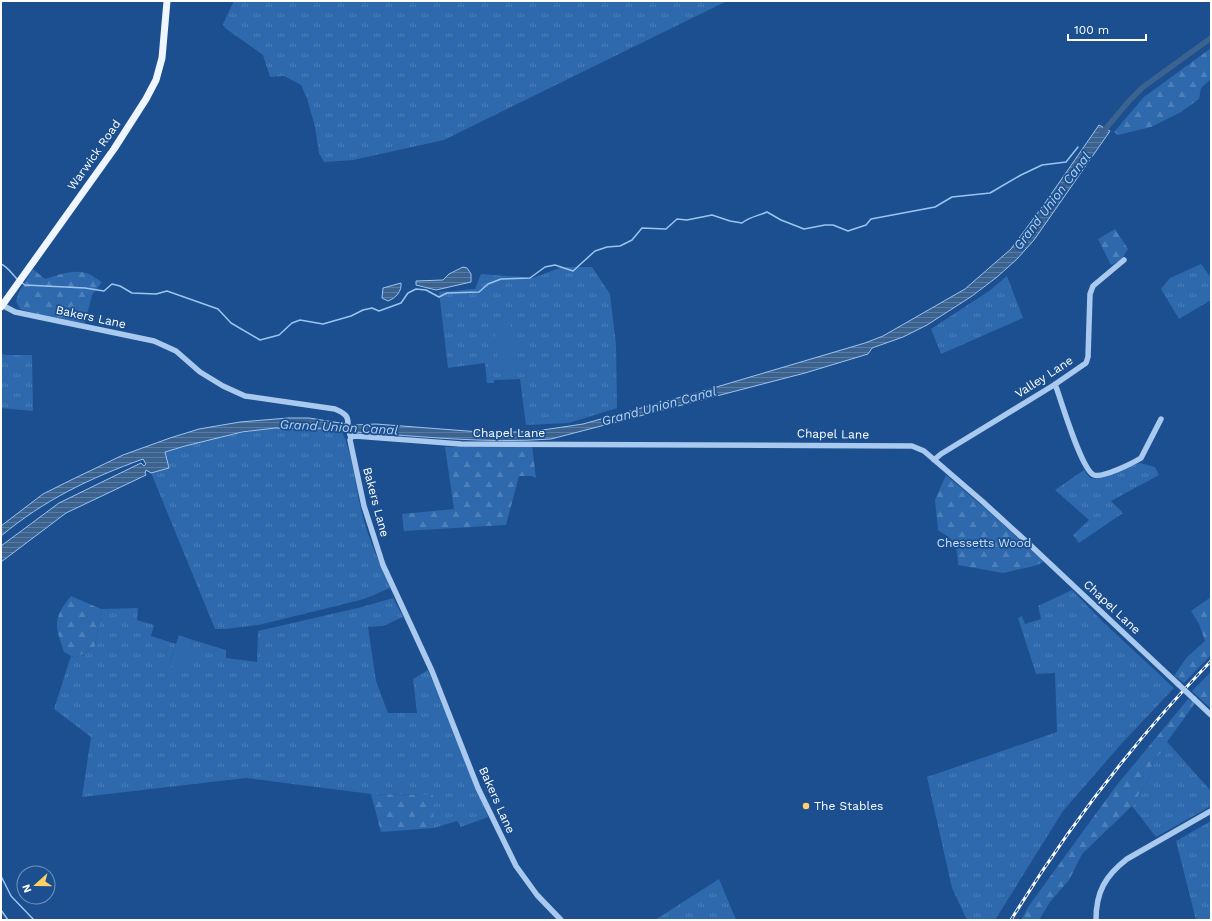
<svg xmlns="http://www.w3.org/2000/svg" width="1212" height="921" font-family="'Work Sans',sans-serif">
<style>
.grass{fill:url(#grass-tufts)}
.forest{fill:url(#forest-firs)}
.pitch{fill:#2e69ad}
.water{fill:url(#water-rules);stroke:#9cc4f0}
.lines{fill:none;stroke-linecap:round;stroke-linejoin:round}
.stream{stroke:#9cc4f0;stroke-width:1.5}
.canal{stroke:#3c6290;stroke-width:5.5}
.minor{stroke:#a9c9ee;stroke-width:5.5}
.major{stroke:#f0f6ff;stroke-width:7}
.rail-casing{stroke:#fff;stroke-width:3}
.rail{stroke:#1b4f8f;stroke-width:1.5;stroke-dasharray:4.5;stroke-linecap:butt}
.minor-bridge{stroke:#a9c9ee;stroke-width:5.5}
.poi-dot{fill:#ffd166;stroke:#1b4f8f;stroke-width:1.5}
.labels{text-anchor:middle;dominant-baseline:central;stroke-width:3.5;stroke-linejoin:round;paint-order:stroke}
.street-label{font-size:12px;fill:#fff;stroke:#1b4f8f}
.park-label{font-size:12px;fill:#cfe3fa;stroke:#1b4f8f}
.poi-label{font-size:12px;fill:#fff;stroke:#1b4f8f;text-anchor:start}
.water-label{font-size:13px;font-style:italic;fill:#b5d3f5;stroke:#1b4f8f}
</style>
<defs>
<pattern id="grass-tufts" width="24" height="20" patternUnits="userSpaceOnUse"><rect width="24" height="20" fill="#2e69ad"/><path d="M3 7l-1-3M5 7V3M7 7l1-3M15 17l-1-3M17 17v-4M19 17l1-3" fill="none" stroke="#4d80b9"/></pattern>
<pattern id="forest-firs" width="22" height="20" patternUnits="userSpaceOnUse"><rect width="22" height="20" fill="#2e69ad"/><path d="M5 1l3.5 6h-7zM16 11l3.5 6h-7z" fill="#4d80b9"/></pattern>
<pattern id="water-rules" width="6" height="5" patternUnits="userSpaceOnUse"><rect width="6" height="5" fill="#3c6290"/><path d="M0 2.5h6" fill="none" stroke="#597aa1"/></pattern>
</defs>
<rect width="100%" height="100%" fill="#1b4f8f"/>
<!-- grass -->
<path class="grass" d="M234,1H727L444,140L353,160L324,162L319,153L315,127L307,98L301,85L284,76L270,77L263,55L225,28L223,24Z
M1201,264L1211,278V300L1179,319L1161,289L1170,278Z
M562,267H592L610,294L616,345L617,408L569,423L526,425L520,379L494,380V383H487L485,363L448,368L439,292L475,289L481,274L533,278Z
M1007,276L1023,318L941,354L931,329L989,291Z
M1,354L7,355H32L33,411L1,408Z
M275,428L341,429C353,455 355,485 362,513C368,539 380,563 390,588L364,599L259,625L225,629H215L145,458C188,445 230,433 275,428Z
M1140,463L1155,467L1159,475L1111,501L1123,513L1079,543L1073,535L1089,520L1055,490L1084,470L1090,478L1097,479Z
M1072,590L1103,622L1174,688L1123,742L1063,811L995,920H967L952,888L927,777L1057,732L1055,673L1036,674L1018,618L1022,616L1025,624L1041,619L1038,606Z
M393,598L403,617L383,626L368,627L376,681L388,713H417L413,679L428,670L488,817L461,827L457,821L434,828L432,795L371,794L246,778L82,797L91,737L54,709L71,656L75,658L95,647L101,609L138,608L137,620L154,625L151,636L176,644L169,665L183,669L193,640L226,650V658L257,662L258,631L362,607Z
M1169,744L1211,791V806L1156,837L1132,806L1149,778L1153,761Z
M1211,821V920H1196L1176,841Z
M719,879L736,920H655Z"/>
<!-- forest -->
<path class="forest" d="M1211,48V79L1201,88L1199,99L1181,112L1151,127L1118,135L1114,132L1144,97Z
M1115,229L1128,249L1121,260L1111,265L1098,239Z
M33,269L45,279C58,275 75,268 89,274C93,276 98,280 102,282L92,295L85,323L51,318L20,309L16,301L19,292Z
M532,446L536,478L531,476H519L506,525L404,531L402,514L454,509L445,447Z
M946,475L987,510L1044,562L1034,566L1003,573L958,565C957,543 956,542 938,530L935,500Z
M71,596L101,609L95,647L75,658L64,652C55,626 52,619 71,596Z
M1211,597V655L1184,683L1174,676L1187,657L1205,641L1199,624L1191,611Z
M1211,672V705L1209,707L1192,691Z
M1188,699L1195,703L1167,742L1169,744L1153,761L1149,778L1132,806L1082,854L1069,880L1050,902L1039,920H1021L1028,907L1116,786Z
M371,794L433,795L434,828L381,832Z"/>
<!-- pitch -->
<path class="pitch" d="M510,324L515,372L499,374L494,326Z
M179,635L193,640L183,670L169,665Z"/>
<!-- water -->
<path class="water" d="M1099,125L1110,131L1034,240L1017,259L997,277L972,296L927,325L903,337L872,348L868,354L805,373L551,439C485,444 420,436 355,432L341,429L275,428L242,432L185,446L165,452L169,468L151,473L146,470L145,473L146,475L66,513L1,562V546L59,503L141,463L144,466L146,464L143,459C90,478 44,500 1,536V526L43,494L71,480L123,455L170,438L199,429L240,422L288,418H309L353,425L376,424L493,433L536,431L583,424L703,391L865,343L883,336L965,289L1011,249L1045,203Z
M463,267L467,268L471,274V282L436,290L416,285V281L443,280L449,274Z
M401,283C402,291 396,298 388,301L382,298L383,288Z"/>
<g class="lines">
<!-- stream -->
<path class="stream" d="M1,264C7,266 13,275 18,280
M21,282L25,285L85,288L104,291L112,284L120,286L132,293L156,294L167,291L218,309L231,323L260,340L279,335L292,323L300,320L323,324L351,316L363,310L372,308L379,311L401,303L408,293L416,289L426,290L439,297L447,293L479,292L488,284L501,279L530,278L545,267L555,265L573,271L595,251L607,247L620,246L632,240L642,228L666,229L677,219L687,220L712,215L730,221L742,223C749,217 758,216 767,212L781,220L804,229L825,225H833L848,231L866,225L871,219L935,207L952,197L990,193L1021,175L1042,165L1066,162L1078,147
M1,876L11,896L34,920
M1,910L8,920"/>
<!-- canal -->
<path class="canal" d="M1102,133L1129,101L1143,87L1211,38"/>
<!-- minor -->
<path class="minor" d="M2,305L15,312L154,341L176,351L200,372L223,386L245,396L335,409C356,418 343,422 351,437L350,440L364,506L383,565L432,671L478,788L516,866L537,895L561,920
M1055,384C1061,399 1081,470 1094,475C1103,478 1133,463 1141,458L1161,419
M351,437L355,436L461,444L912,446L924,451L982,501L1028,543L1178,684
M934,460L941,454L1054,385L1086,363L1088,357L1090,294L1093,286L1124,260
M1194,699L1211,715
M1096,920C1096,892 1105,876 1127,859L1211,811"/>
<!-- major -->
<path class="major" d="M1,307L114,149L146,99L156,80L162,58L167,1"/>
<!-- rail casing -->
<g class="rail-casing">
<path id="rail" d="M1011,920C1068,827 1136,739 1211,661"/>
</g>
<!-- rail -->
<use href="#rail" class="rail"/>
<!-- minor-bridge -->
<path class="minor-bridge" d="M1178,684L1194,699"/>
</g>
<!-- markers -->
<circle class="poi-dot" cx="806" cy="806" r="4"/>
<g class="labels">
<!-- street labels -->
<g class="street-label">
<text transform="translate(94 155) rotate(-55)">Warwick Road</text>
<text transform="translate(91 317) rotate(12)">Bakers Lane</text>
<text transform="translate(1044 377) rotate(-33)">Valley Lane</text>
<text x="509" y="433">Chapel Lane</text>
<text transform="translate(833 434) rotate(1)">Chapel Lane</text>
<text transform="translate(376 502) rotate(75)">Bakers Lane</text>
<text transform="translate(1112 607) rotate(43)">Chapel Lane</text>
<text transform="translate(497 800) rotate(66)">Bakers Lane</text>
</g>
<!-- park labels -->
<g class="park-label">
<text x="984" y="543">Chessetts Wood</text>
</g>
<!-- poi labels -->
<g class="poi-label">
<text x="814" y="806">The Stables</text>
</g>
<!-- water labels -->
<g class="water-label">
<text transform="translate(1052 201) rotate(-53)">Grand Union Canal</text>
<text transform="translate(659 406) rotate(-15)">Grand Union Canal</text>
<text transform="translate(339 427) rotate(3)">Grand Union Canal</text>
</g>
</g>
<!-- border -->
<rect width="1212" height="921" fill="none" stroke="#ffffff" stroke-width="4"/>
<!-- north arrow -->
<g transform="translate(36 885) rotate(249)"><circle r="19" fill="#1b4f8f" stroke="#7695bc"/>
<path d="M0-3L7 15L0 10L-7 15Z" fill="#ffd166"/>
<text y="-6" font-size="11" font-weight="bold" text-anchor="middle" fill="#ffffff">N</text>
</g>
<!-- scale -->
<path d="M1068 34v6h78v-6" fill="none" stroke="#ffffff" stroke-width="2"/>
<text x="1074" y="34" font-size="12" fill="#ffffff" stroke="#1b4f8f" stroke-width="3" paint-order="stroke">100 m</text>
</svg>
